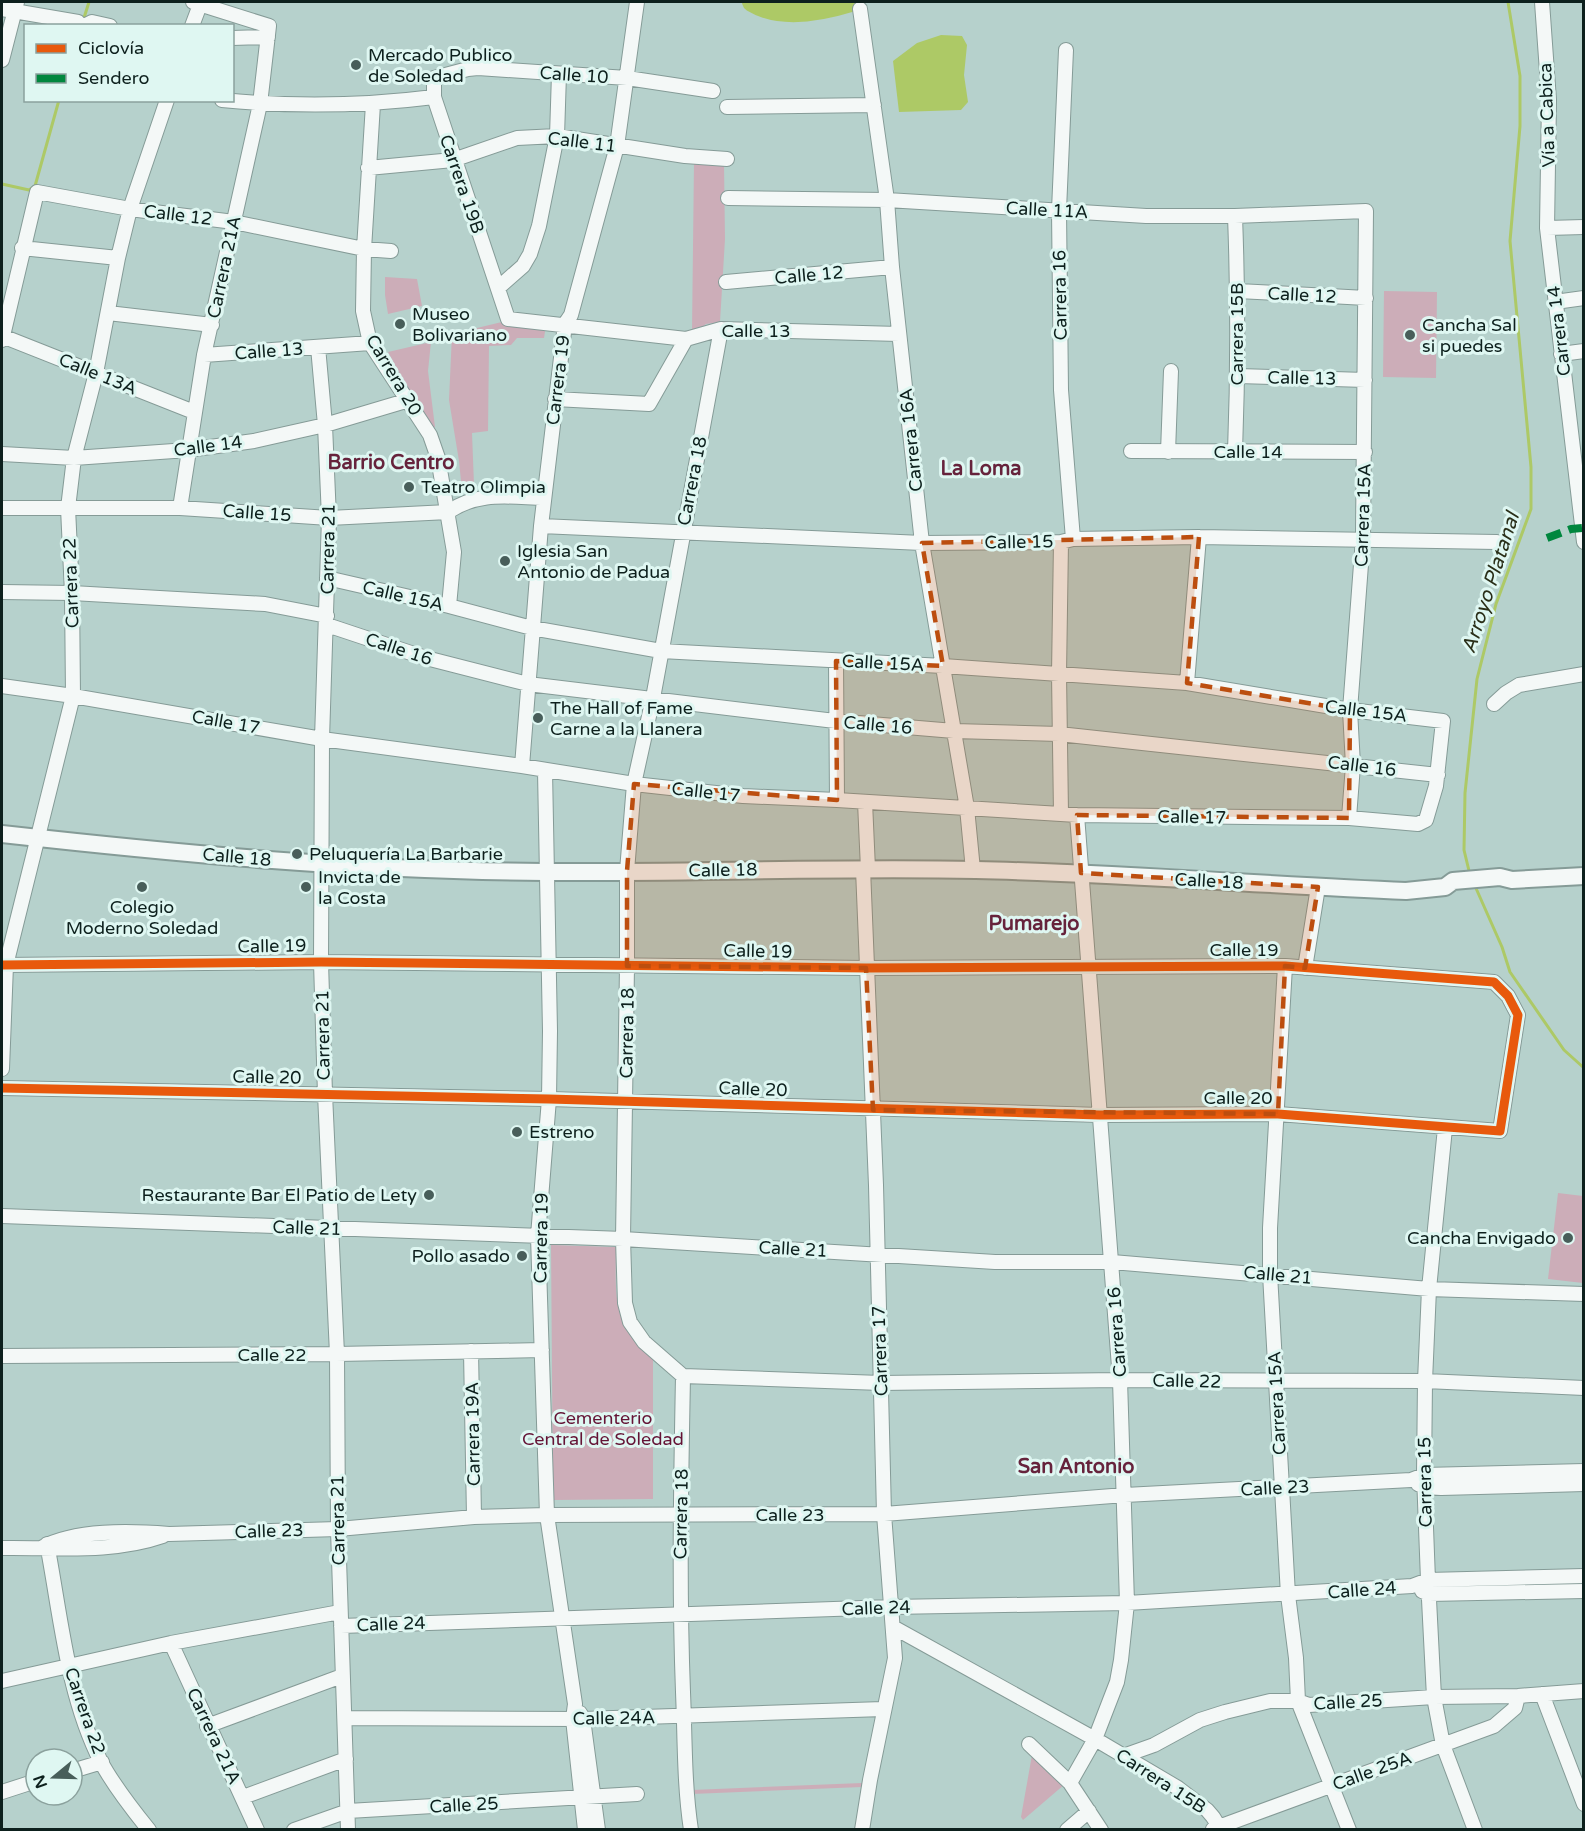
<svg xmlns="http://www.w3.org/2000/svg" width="1585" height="1831" font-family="'Varela Round',sans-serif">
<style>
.green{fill:#ccadb8}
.water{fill:#adc966}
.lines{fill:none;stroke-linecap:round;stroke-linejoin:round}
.stream{stroke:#adc966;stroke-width:3}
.river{stroke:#adc966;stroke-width:20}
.minor-casing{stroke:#859b97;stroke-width:16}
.major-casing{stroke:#859b97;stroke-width:20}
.minor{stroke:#f4f8f7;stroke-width:14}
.major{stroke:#f4f8f7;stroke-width:16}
.quiet{stroke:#00873e;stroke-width:8;stroke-dasharray:15 8;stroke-linecap:butt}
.cycleway-casing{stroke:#dff7f2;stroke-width:13}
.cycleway{stroke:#e8590c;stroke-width:9}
.marked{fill:#bc4e0f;fill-opacity:0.2;stroke:#bc4e0f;stroke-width:4.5;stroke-dasharray:12 8;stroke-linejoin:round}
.poi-dot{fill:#485e5a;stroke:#dff7f2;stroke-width:2}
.labels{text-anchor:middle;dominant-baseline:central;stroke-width:6;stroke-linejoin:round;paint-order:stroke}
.poi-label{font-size:18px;fill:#0d201d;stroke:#dff7f2;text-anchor:start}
.street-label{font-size:18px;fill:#0d201d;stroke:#dff7f2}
.park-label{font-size:18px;fill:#641335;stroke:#dff7f2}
.neighbourhood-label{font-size:20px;font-weight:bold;fill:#66233c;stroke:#dff7f2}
.water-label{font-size:20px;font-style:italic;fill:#2a2f19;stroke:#dff7f2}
</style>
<rect width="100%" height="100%" fill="#b6d1cc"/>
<!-- green -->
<path class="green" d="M694,162L724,163L725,239L720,322L706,324L698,331L692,332Z
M385,277L417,279L422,306L388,314L385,295Z
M1384,291L1437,292L1436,378L1383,377Z
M506,321L546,325L544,338H517L511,345L489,346L488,431L472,433L474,485L462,491L459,461L449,400L452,334Z
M431,342L428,371L435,427L429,428L388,352Z
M1558,1193L1583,1196V1283L1548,1279Z
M551,1245L616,1247C616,1277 612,1312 632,1338C637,1345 646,1350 653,1356V1499L553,1500Z
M1032,1755L1065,1784L1023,1820L1021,1817Z
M862,1783V1787L692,1794V1790Z"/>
<!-- water -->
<path class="water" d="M941,35L962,36L967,45L964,75L968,102L961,110L899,112L893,61L917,43Z"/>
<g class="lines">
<!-- stream -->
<path class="stream" d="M83,21L89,2
M2,184L29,190L35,186L59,100
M1470,875L1464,850L1465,793L1477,679L1496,604L1531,509V467L1510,241L1520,126V76L1508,2
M1475,886L1502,947L1510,972L1564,1050L1584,1068"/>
<!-- river -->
<path class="river" d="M752,2C780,19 822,11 851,2"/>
<!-- minor casing -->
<g class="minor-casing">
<path id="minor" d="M1542,2L1549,100L1547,228L1584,542
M2,9L78,22
M860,9L887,200L892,267L922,543L967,808L973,870
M86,25L92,22L110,26
M192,26L201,2
M232,38L268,37
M1066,50L1059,210L1061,390L1073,539
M2,60L17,2
M713,91L627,78L478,68L468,69L434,78V97L508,319L686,339L721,329L899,334
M222,100C293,107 363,106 434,97
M373,104L364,249L363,311L370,343L430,435L438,458L454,552L449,606
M727,107L874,105
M368,168L453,160L517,138L557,136L685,156L727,159
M728,198L887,200L1146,216H1235L1366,211L1363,538L1350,710L1353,765L1349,818
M1235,216C1238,295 1238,373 1235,452
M1547,228L1584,227
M22,248L118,258
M726,282L892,267
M498,288L523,266L530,254L539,226L557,136L559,74
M1238,291L1366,298
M1555,302L1584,298
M108,313L212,325
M2,336L194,412
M2,340L37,192L130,209L234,222L364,249L391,251
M318,347L325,425L329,518L322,739L321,962L325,1094L337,1354L338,1529L348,1830
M1561,354L1584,351
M204,355L370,343
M1238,376L1365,380
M555,399L649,404L686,339
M1131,451L1365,452
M1168,452L1171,371
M2,454L74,458L188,450L254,441L325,425L409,400
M2,508H180L329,518L448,512C479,491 508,497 544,498
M180,508L204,355L260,104L269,26L193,2
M541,526L922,543L1061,542L1073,539L1199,537L1497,542
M2,592L72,593L265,604L327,616
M327,625L426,658L528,684L835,721L954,731L1059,734L1438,775
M836,661L837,800
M1187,683L1199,537
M2,686L73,696L322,739L522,766L634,784L743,796L837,800L1077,815L1349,818L1418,824L1426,820L1436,786L1443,721L1350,710L1187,683L943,666L661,651L532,628L449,606L327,578
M1494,704L1506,693L1519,685L1584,674
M522,766L541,526L565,324L571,315L617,146L637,2
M545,771L550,1031L549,1099L538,1236L547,1515L575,1704L573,1719L585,1830
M865,802L868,869
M1061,813L1059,674L1061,542
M2,965L321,962L866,968L1285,966L1494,982L1508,996L1518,1015L1500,1131L1278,1114L1100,1115L549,1099L2,1088
M1285,966L1270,1228V1274L1288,1595L1296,1658L1298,1701L1349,1830
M1305,968L1318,887
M2,1069L6,965L73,696L72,593L68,508L74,458L96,373L118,258L130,209L167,100
M1445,1128L1429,1289L1425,1381L1424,1475L1428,1580L1434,1697L1443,1745L1475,1830
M2,1216L623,1239L995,1262H1112L1429,1289L1584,1294
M471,1351L474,1517
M2,1356L337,1354L542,1350
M683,1376L881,1383L1120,1380L1425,1381L1584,1388
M1418,1484L1424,1487L1441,1488L1584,1484
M47,1544C61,1617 67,1695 101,1762C114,1786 132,1809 149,1830
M2,1548C55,1547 111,1554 163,1536
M41,1548C75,1529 131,1531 169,1534L338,1529L474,1517L547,1515L884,1514L1125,1495L1411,1480L1424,1475L1584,1471
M1422,1591L1429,1594L1584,1591
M341,1626L891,1607L1127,1603L1412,1586L1428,1580L1584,1576
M893,1627L1095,1739L1178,1788L1207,1810L1213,1817L1221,1830
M171,1643L257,1830
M2,1681L171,1643L340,1612
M1542,1694L1584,1804
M580,1713L583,1719L598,1830
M345,1718L583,1719L883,1709
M207,1726L342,1676
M1029,1744L1070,1783L1101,1830
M1123,1756L1154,1745L1200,1720L1225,1712L1270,1701H1298L1309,1705L1434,1697L1518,1696L1584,1691
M72,1771L102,1762
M1070,1783L1095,1739L1117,1682L1121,1660L1127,1603L1120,1380L1077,815
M2,1792L36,1781
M243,1797L346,1759
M1213,1829L1494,1726L1515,1708L1518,1696
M294,1830L348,1811L637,1794
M691,1830C684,1784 685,1738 683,1692C679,1587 681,1482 683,1376L644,1342L630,1322L625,1303L623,1239L627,966V871L634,784L653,698L721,329
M862,1830L870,1780L895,1658L884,1514L876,1185L863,869
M1067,1830L1089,1811"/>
</g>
<!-- major casing -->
<g class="major-casing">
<path id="major" d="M2,834C182,854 363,871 544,872C688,873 832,867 976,870C1119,873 1263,885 1406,891L1445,887L1453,881L1500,877L1512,880L1584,876"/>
</g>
<!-- minor -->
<use href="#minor" class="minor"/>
<!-- major -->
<use href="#major" class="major"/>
<!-- quiet -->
<path class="quiet" d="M1547,538L1571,529L1582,528"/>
<!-- cycleway casing -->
<g class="cycleway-casing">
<path id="cycleway" d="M2,965L321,962L866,968L1285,966L1494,982L1508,996L1518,1015L1500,1131L1278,1114L1100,1115L549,1099L2,1088"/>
</g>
<!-- cycleway -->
<use href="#cycleway" class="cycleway"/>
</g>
<!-- marked area -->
<path class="marked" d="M1199,537L1187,683L1350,710L1349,818L1077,815L1081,873L1318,887L1305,968L1285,966L1278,1114L873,1110L866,968L627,966V871L634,784L837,800L836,661L943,666L922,543Z"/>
<!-- markers -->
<g class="poi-dot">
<circle cx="356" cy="65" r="6"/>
<circle cx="400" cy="324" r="6"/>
<circle cx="1410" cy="335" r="6"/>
<circle cx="409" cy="487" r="6"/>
<circle cx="505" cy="561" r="6"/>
<circle cx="538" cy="718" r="6"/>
<circle cx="297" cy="854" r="6"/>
<circle cx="142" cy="887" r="6"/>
<circle cx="306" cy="887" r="6"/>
<circle cx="517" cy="1132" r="6"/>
<circle cx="429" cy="1195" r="6"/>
<circle cx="1568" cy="1238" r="6"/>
<circle cx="522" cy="1256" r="6"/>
</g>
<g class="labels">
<!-- poi labels -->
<g class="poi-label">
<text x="368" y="55">Mercado Publico<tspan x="368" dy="21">de Soledad</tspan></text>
<text x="412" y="314">Museo<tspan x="412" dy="21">Bolivariano</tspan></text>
<text x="1422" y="325">Cancha Sal<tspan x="1422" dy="21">si puedes</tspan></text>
<text x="421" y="487">Teatro Olimpia</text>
<text x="517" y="551">Iglesia San<tspan x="517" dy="21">Antonio de Padua</tspan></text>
<text x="550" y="708">The Hall of Fame<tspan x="550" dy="21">Carne a la Llanera</tspan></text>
<text x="309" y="854">Peluquería La Barbarie</text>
<text x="318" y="877">Invicta de<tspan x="318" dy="21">la Costa</tspan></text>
<text x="142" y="907" text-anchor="middle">Colegio<tspan x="142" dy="21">Moderno Soledad</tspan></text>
<text x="529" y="1132">Estreno</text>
<text x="417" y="1195" text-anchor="end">Restaurante Bar El Patio de Lety</text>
<text x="1556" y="1238" text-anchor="end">Cancha Envigado</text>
<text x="510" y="1256" text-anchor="end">Pollo asado</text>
</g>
<!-- street labels -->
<g class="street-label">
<text transform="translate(574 75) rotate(4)">Calle 10</text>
<text transform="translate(1547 115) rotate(-92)">Vía a Cabica</text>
<text transform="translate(582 142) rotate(7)">Calle 11</text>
<text transform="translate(462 184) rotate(71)">Carrera 19B</text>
<text transform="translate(1047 210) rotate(3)">Calle 11A</text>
<text transform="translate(178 215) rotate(7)">Calle 12</text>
<text transform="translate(224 267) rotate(-78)">Carrera 21A</text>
<text transform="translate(809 275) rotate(-5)">Calle 12</text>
<text transform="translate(1060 295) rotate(-91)">Carrera 16</text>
<text transform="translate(1302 295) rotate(3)">Calle 12</text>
<text x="756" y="331">Calle 13</text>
<text transform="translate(1559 331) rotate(-97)">Carrera 14</text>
<text transform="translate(1237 334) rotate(-90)">Carrera 15B</text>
<text transform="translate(269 351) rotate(-4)">Calle 13</text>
<text transform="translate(98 374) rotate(22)">Calle 13A</text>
<text transform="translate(394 375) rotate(59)">Carrera 20</text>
<text transform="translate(1302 378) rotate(1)">Calle 13</text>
<text transform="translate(558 380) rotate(-83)">Carrera 19</text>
<text transform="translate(911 440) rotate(-96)">Carrera 16A</text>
<text transform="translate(208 446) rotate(-7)">Calle 14</text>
<text x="1248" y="452">Calle 14</text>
<text transform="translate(692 481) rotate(-79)">Carrera 18</text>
<text transform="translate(257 513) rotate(4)">Calle 15</text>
<text transform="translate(1363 515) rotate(-88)">Carrera 15A</text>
<text transform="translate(1019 542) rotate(-1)">Calle 15</text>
<text transform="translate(328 549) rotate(-89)">Carrera 21</text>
<text transform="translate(71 583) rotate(-92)">Carrera 22</text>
<text transform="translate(403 596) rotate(13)">Calle 15A</text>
<text transform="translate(399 649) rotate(18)">Calle 16</text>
<text transform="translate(883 663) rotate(3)">Calle 15A</text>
<text transform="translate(1366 711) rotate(7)">Calle 15A</text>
<text transform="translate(226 722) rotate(10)">Calle 17</text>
<text transform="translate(878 725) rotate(5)">Calle 16</text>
<text transform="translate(1362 766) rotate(7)">Calle 16</text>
<text transform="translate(706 792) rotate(6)">Calle 17</text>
<text transform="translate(1192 817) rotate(1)">Calle 17</text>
<text transform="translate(237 857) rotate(5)">Calle 18</text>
<text transform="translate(723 870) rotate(-1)">Calle 18</text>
<text transform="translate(1209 881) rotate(3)">Calle 18</text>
<text transform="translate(272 946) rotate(-1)">Calle 19</text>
<text x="1244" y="950">Calle 19</text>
<text transform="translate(758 951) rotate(1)">Calle 19</text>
<text transform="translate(627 1033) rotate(-89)">Carrera 18</text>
<text transform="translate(323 1035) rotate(-91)">Carrera 21</text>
<text transform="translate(267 1077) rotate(1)">Calle 20</text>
<text transform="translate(753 1089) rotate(2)">Calle 20</text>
<text x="1238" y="1098">Calle 20</text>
<text transform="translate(307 1228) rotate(2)">Calle 21</text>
<text transform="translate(541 1238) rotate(-89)">Carrera 19</text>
<text transform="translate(793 1249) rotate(3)">Calle 21</text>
<text transform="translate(1278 1275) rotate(5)">Calle 21</text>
<text transform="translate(1117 1332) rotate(-94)">Carrera 16</text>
<text transform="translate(880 1351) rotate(-92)">Carrera 17</text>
<text x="272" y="1355">Calle 22</text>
<text transform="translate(1187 1381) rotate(1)">Calle 22</text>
<text transform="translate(1277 1403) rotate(-93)">Carrera 15A</text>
<text transform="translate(473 1434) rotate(-91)">Carrera 19A</text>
<text transform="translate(1425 1482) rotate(-91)">Carrera 15</text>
<text transform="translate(1275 1488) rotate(-3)">Calle 23</text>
<text transform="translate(681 1514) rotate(-89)">Carrera 18</text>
<text x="790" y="1515">Calle 23</text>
<text transform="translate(338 1520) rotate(-91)">Carrera 21</text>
<text transform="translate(269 1531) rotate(-2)">Calle 23</text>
<text transform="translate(1362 1590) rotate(-4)">Calle 24</text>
<text transform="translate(876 1608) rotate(-2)">Calle 24</text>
<text transform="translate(391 1624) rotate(-2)">Calle 24</text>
<text transform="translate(1348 1702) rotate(-3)">Calle 25</text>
<text transform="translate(85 1711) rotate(71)">Carrera 22</text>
<text transform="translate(614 1718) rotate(-1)">Calle 24A</text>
<text transform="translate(214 1736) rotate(65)">Carrera 21A</text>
<text transform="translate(1372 1771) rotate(-20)">Calle 25A</text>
<text transform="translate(1161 1781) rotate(33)">Carrera 15B</text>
<text transform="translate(464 1805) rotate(-3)">Calle 25</text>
</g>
<!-- park labels -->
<g class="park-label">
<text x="603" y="1418">Cementerio<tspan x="603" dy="21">Central de Soledad</tspan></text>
</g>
<!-- neighbourhood labels -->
<g class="neighbourhood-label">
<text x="391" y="463">Barrio Centro</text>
<text x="981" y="469">La Loma</text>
<text x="1034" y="924">Pumarejo</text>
<text x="1076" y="1467">San Antonio</text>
</g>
<!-- water labels -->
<g class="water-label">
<text transform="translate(1491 583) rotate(-72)">Arroyo Platanal</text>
</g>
</g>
<!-- border -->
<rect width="1585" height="1831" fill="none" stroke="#0d201d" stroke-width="6"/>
<!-- legend -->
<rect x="24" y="24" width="210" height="78" fill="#dff7f2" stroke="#8ba19d" stroke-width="1.5"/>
<rect x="36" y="44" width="30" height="9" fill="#e8590c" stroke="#8ba19d" stroke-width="1.5"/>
<text x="78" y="54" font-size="18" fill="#0d201d">Ciclovía</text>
<rect x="36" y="74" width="30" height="9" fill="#00873e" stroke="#8ba19d" stroke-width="1.5"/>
<text x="78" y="84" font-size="18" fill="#0d201d">Sendero</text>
<!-- north arrow -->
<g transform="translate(54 1777) rotate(251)"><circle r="28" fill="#dff7f2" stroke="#8ba19d" stroke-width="1.5"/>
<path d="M0-4.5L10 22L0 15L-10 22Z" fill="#485e5a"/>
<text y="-9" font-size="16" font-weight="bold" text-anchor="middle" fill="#0d201d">N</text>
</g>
</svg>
